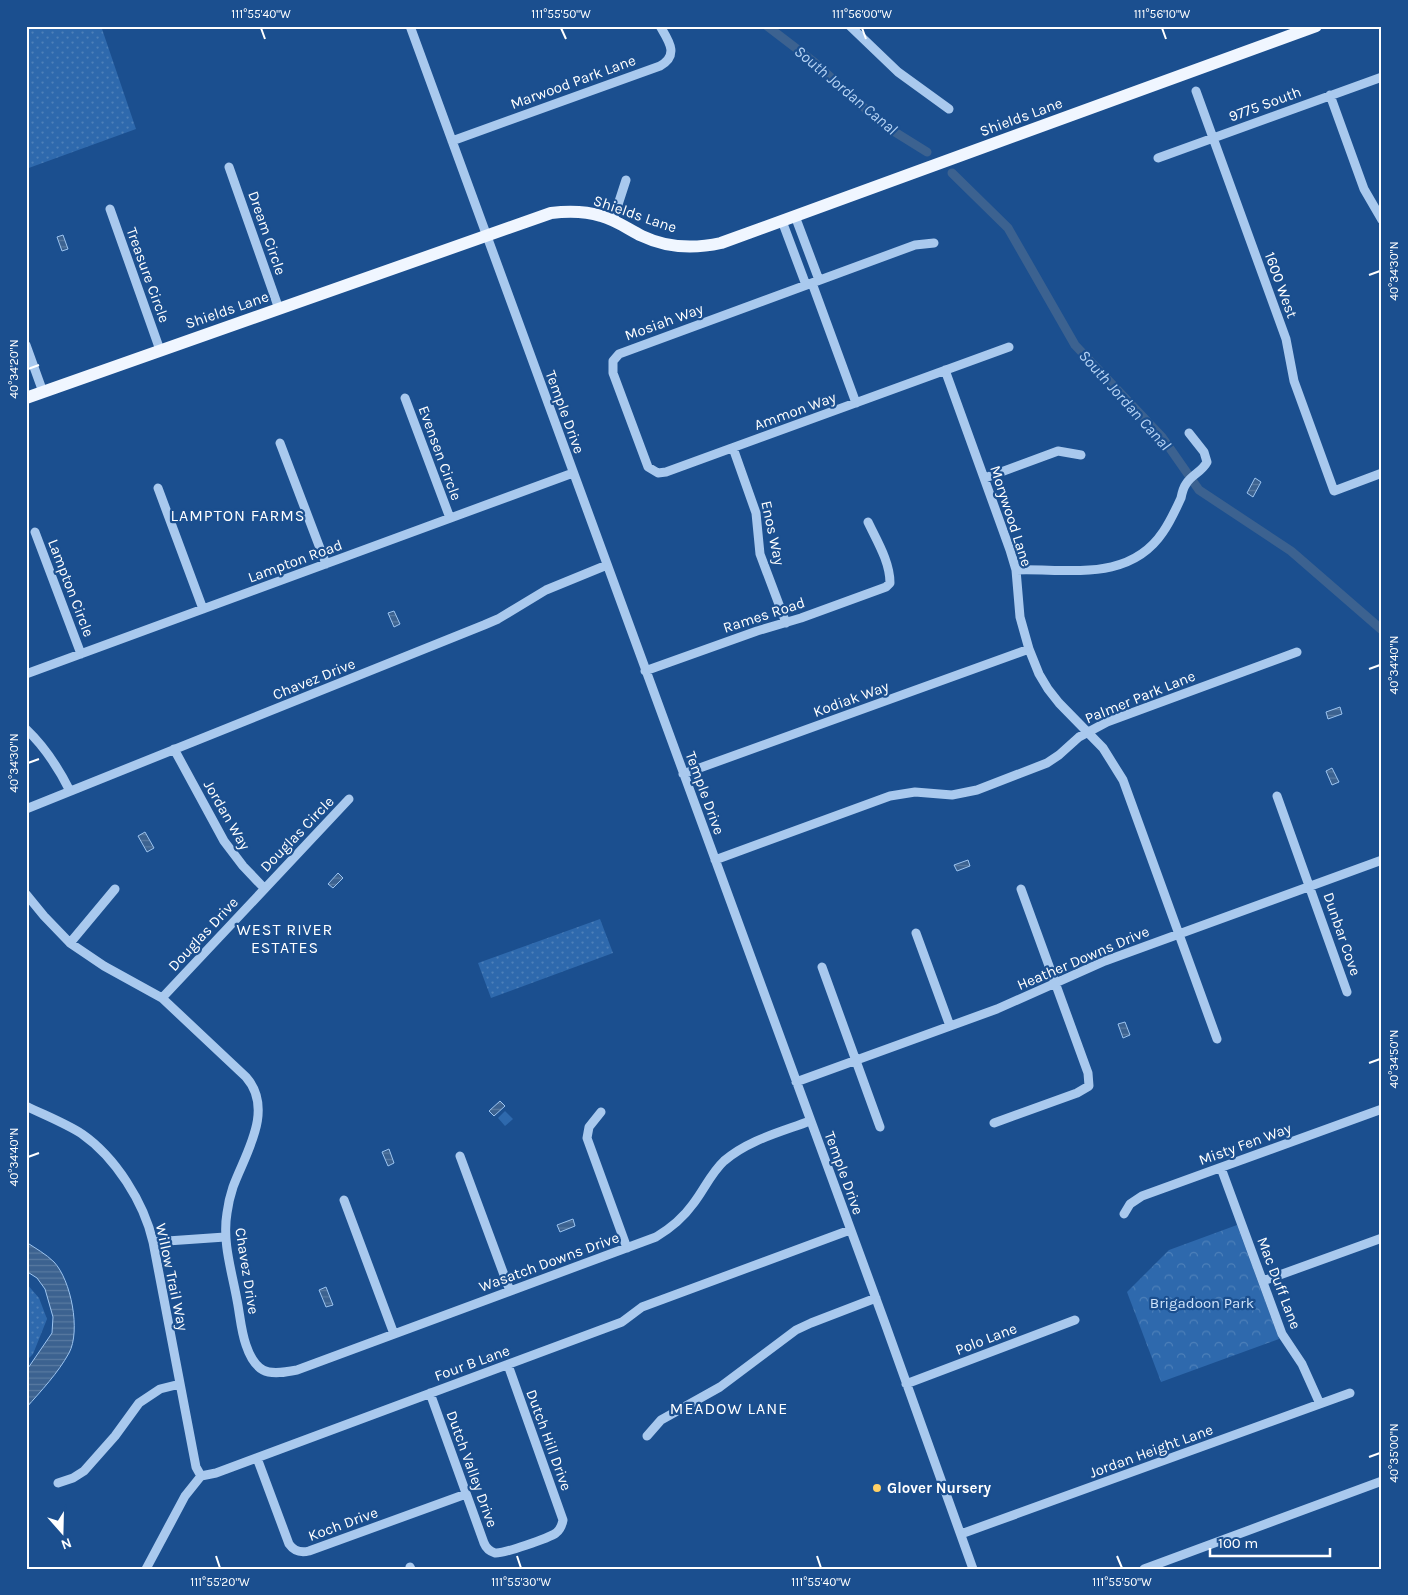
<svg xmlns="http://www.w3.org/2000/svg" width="1408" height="1595" font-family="Karla,sans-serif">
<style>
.grass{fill:url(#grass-dots)}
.forest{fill:url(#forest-crowns)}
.pitch{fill:#2e69ad}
.water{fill:url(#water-rules);stroke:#9cc4f0}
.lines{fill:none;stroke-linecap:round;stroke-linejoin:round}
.canal{stroke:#3c6290;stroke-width:9}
.minor{stroke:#a9c9ee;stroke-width:9}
.major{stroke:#f0f6ff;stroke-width:12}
.ticks{fill:none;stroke:#fff;stroke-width:2}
.poi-dot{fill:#ffd166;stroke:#1b4f8f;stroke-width:2}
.labels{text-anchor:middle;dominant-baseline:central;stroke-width:4.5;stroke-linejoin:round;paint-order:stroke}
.street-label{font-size:15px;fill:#fff;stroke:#1b4f8f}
.park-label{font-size:15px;fill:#cfe3fa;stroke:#1b4f8f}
.poi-label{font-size:15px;font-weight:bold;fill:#fff;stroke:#1b4f8f;text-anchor:start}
.water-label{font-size:16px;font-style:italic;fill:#b5d3f5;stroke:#1b4f8f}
.neighbourhood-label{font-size:16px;letter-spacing:1px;fill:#fff;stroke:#1b4f8f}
.neatline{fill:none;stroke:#fff;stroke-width:2}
.ticks-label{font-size:12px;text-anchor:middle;fill:#fff}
</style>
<defs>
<pattern id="grass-dots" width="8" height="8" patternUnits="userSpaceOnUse" patternTransform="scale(1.25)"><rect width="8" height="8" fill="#2e69ad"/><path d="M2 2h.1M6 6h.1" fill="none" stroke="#4d80b9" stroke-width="1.8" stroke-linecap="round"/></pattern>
<pattern id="forest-crowns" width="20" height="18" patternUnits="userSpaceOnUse" patternTransform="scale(1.25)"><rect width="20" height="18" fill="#2e69ad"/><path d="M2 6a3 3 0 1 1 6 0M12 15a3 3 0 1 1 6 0" fill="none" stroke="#4d80b9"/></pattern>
<pattern id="water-rules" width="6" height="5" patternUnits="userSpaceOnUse" patternTransform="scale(1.25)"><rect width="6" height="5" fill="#3c6290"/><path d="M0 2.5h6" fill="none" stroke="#597aa1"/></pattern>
</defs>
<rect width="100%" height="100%" fill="#1b4f8f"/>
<!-- grass -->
<path class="grass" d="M26,26H101L136,129L26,169Z
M600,919L613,953L491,998L478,963Z
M26,1283L39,1298L47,1319L33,1354L26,1361Z"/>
<!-- forest -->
<path class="forest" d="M1237,1225L1279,1339L1161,1382L1127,1292L1169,1250Z"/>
<!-- pitch -->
<path class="pitch" d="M505,1111L513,1119L505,1126L498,1118Z"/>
<!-- water -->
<path class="water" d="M63,235L68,249L62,251L57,237Z
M1255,478L1261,482L1253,497L1247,493Z
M394,611L400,624L394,627L388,613Z
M1340,707L1342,714L1328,719L1326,712Z
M1332,768L1339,782L1332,785L1326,771Z
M145,832L154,848L147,852L138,836Z
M968,860L970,866L957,871L954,865Z
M338,873L343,878L333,888L328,884Z
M1125,1022L1130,1035L1123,1038L1118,1024Z
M500,1101L505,1106L494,1116L489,1111Z
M389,1149L394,1163L388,1166L382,1152Z
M573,1219L575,1226L560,1232L557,1225Z
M26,1242C35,1248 46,1254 54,1262C71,1280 81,1331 69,1353C58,1373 41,1391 26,1408V1371L52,1333L53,1317L45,1289L37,1278L26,1271Z
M326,1287L333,1305L326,1307L319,1290Z"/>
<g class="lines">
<!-- canal -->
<path class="canal" d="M767,26L814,62L882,124L927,152
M952,173L1008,228L1075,345L1162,437L1199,490L1291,551L1382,630"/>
<!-- minor -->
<path class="minor" d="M410,26L886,1326L973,1569
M850,26L898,72L949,109
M1196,91L1286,339L1294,381L1334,491L1382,473
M1330,95L1364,189L1382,220
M452,141L660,66C680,55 668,40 660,26
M1158,158L1382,77
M229,167L279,309
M110,209L160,350
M795,216L819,280
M613,220L626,180
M782,221L806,285
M934,243L915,245L619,354L613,361V373L648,467L658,473L666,472L1009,347
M812,283L856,403
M26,345L43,392
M945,370L1010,550L1016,570L1020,617L1029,649L1039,674L1048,689L1059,703L1103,748L1123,780L1217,1039
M405,398L450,518
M280,443L326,564
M733,448L756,513L760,554L786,623
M985,478L1058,451L1081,455
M158,488L203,609
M35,532L81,654
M1016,570C1067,568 1129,583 1163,532C1170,522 1176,509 1181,498C1182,493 1183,488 1186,484C1191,475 1202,472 1207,462L1204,452L1189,433
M645,671L757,631L801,618L886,587L890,583C890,562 877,541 868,522
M26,674L573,473
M26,729C45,747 58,767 70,791
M174,749L224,841L243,866L264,888
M683,774L1029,649
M1277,796L1347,992
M26,809L484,625L498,619L546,590L607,565
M715,860L890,796L915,792L952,795L977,790L1047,763L1059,755L1079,737L1107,722L1297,652
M26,894L44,916L70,943L104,966L162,998L246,1077C275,1110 245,1154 233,1187C230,1196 228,1205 227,1213C222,1242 232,1272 237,1300C240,1315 241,1331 246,1345C249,1354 254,1365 263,1370C272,1375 287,1372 297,1370L656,1237C671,1228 683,1218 693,1204C704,1190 711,1173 724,1161C748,1140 781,1132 810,1121
M916,933L950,1026
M70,943L115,889
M822,967L880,1127
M162,998L349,799
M796,1082L997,1009L1105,961L1382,860
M26,1106C44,1115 65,1123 82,1134C115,1157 144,1202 153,1242L196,1467L201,1476
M601,1112L589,1127L587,1138L627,1248
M994,1123L1077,1093L1089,1086L1088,1073L1021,889
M460,1156L510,1291
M1221,1168L1282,1334L1302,1364L1320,1404
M344,1200L394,1334
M1124,1214L1130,1204L1142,1196L1382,1109
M153,1242L225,1237
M1263,1281L1382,1238
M906,1384L1075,1320
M430,1393L484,1543C486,1548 489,1551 495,1553C503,1554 549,1538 556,1533C560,1530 562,1525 563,1520L508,1365
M647,1436L661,1420L720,1387L796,1330L811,1323L876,1298
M257,1458L289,1544C294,1551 301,1553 309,1551L466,1494
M58,1483L73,1478L84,1471L115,1436L139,1403L160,1389L180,1384
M961,1534L1350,1393
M410,1567L411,1569
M146,1569L185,1496L201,1476L216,1473L622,1322L642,1307L850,1230
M1144,1569L1382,1481"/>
<!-- major -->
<path class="major" d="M26,398L551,213C568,211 585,211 601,216C616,220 628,229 642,236C667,248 694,249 721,243L1316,26"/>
</g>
<!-- ticks -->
<path class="ticks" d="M261,28L265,39M561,28L566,39M862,28L866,39M1162,28L1166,39M1369,275L1380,271M28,369L39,365M1369,669L1380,665M28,763L39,759M1369,1063L1380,1059M28,1157L39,1153M1369,1457L1380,1453M216,1556L220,1568M517,1556L521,1568M817,1556L821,1568M1117,1556L1122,1568"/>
<!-- markers -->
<circle class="poi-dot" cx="877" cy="1488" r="5"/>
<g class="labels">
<!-- street labels -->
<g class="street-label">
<text transform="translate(573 82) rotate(-20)">Marwood Park Lane</text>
<text transform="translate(1265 104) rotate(-20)">9775 South</text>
<text transform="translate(1021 117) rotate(-20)">Shields Lane</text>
<text transform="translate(635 214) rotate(19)">Shields Lane</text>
<text transform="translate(267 233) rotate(71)">Dream Circle</text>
<text transform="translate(148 275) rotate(70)">Treasure Circle</text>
<text transform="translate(1281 285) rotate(70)">1600 West</text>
<text transform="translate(227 310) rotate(-19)">Shields Lane</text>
<text transform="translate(664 322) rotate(-20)">Mosiah Way</text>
<text transform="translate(795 411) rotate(-20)">Ammon Way</text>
<text transform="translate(565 412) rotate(70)">Temple Drive</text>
<text transform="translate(440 453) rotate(70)">Evensen Circle</text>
<text transform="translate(1011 516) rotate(72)">Morywood Lane</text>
<text transform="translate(773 533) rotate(78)">Enos Way</text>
<text transform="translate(295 561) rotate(-20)">Lampton Road</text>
<text transform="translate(71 588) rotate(69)">Lampton Circle</text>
<text transform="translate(764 615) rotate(-18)">Rames Road</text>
<text transform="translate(314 679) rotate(-22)">Chavez Drive</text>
<text transform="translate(1140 697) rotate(-22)">Palmer Park Lane</text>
<text transform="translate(851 699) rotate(-20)">Kodiak Way</text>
<text transform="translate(705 793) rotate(70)">Temple Drive</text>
<text transform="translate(227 815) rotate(60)">Jordan Way</text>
<text transform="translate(297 834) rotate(-46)">Douglas Circle</text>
<text transform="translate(203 934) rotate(-47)">Douglas Drive</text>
<text transform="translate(1342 934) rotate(71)">Dunbar Cove</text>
<text transform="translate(1083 958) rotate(-23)">Heather Downs Drive</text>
<text transform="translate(1245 1144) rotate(-20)">Misty Fen Way</text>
<text transform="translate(844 1173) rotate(70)">Temple Drive</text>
<text transform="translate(549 1262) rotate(-20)">Wasatch Downs Drive</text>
<text transform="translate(247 1271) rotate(81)">Chavez Drive</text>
<text transform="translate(172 1277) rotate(78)">Willow Trail Way</text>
<text transform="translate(1279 1283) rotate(69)">Mac Duff Lane</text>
<text transform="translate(986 1339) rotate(-21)">Polo Lane</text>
<text transform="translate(472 1363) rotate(-20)">Four B Lane</text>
<text transform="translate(549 1440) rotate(70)">Dutch Hill Drive</text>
<text transform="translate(1151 1451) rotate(-20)">Jordan Height Lane</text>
<text transform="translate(472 1469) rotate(70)">Dutch Valley Drive</text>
<text transform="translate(343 1524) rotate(-20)">Koch Drive</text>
</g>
<!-- park labels -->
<g class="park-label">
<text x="1202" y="1303">Brigadoon Park</text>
</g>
<!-- poi labels -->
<g class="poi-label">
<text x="887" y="1488">Glover Nursery</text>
</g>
<!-- water labels -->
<g class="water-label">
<text transform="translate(846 90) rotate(40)">South Jordan Canal</text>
<text transform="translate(1125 400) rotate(48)">South Jordan Canal</text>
</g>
<!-- neighbourhood labels -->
<g class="neighbourhood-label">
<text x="238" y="515">LAMPTON FARMS</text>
<text x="285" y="929">WEST RIVER<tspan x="285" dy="18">ESTATES</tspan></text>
<text x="729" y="1408">MEADOW LANE</text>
</g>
</g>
<!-- border -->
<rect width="1408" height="1595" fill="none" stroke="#1b4f8f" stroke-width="55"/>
<!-- north arrow -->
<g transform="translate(62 1532) rotate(160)" stroke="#1b4f8f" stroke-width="4" paint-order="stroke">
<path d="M0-4L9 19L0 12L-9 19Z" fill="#ffffff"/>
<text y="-8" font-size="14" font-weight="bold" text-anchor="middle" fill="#ffffff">N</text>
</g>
<!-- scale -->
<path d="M1210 1548v8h120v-8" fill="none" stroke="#ffffff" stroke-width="2.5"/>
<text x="1218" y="1548" font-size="15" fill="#ffffff" stroke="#1b4f8f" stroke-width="4" paint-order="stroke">100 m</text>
<rect x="28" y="28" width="1352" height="1540" class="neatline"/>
<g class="ticks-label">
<text x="261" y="18">111°55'40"W</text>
<text x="561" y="18">111°55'50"W</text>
<text x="862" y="18">111°56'00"W</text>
<text x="1162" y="18">111°56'10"W</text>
<text transform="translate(1394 271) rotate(-90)" y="4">40°34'30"N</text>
<text transform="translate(14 369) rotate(-90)" y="4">40°34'20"N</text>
<text transform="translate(1394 665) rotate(-90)" y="4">40°34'40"N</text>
<text transform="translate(14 763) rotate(-90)" y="4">40°34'30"N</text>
<text transform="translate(1394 1059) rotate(-90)" y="4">40°34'50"N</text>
<text transform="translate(14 1157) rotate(-90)" y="4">40°34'40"N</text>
<text transform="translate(1394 1453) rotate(-90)" y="4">40°35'00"N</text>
<text x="220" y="1586">111°55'20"W</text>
<text x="521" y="1586">111°55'30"W</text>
<text x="821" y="1586">111°55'40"W</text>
<text x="1122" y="1586">111°55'50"W</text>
</g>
</svg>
